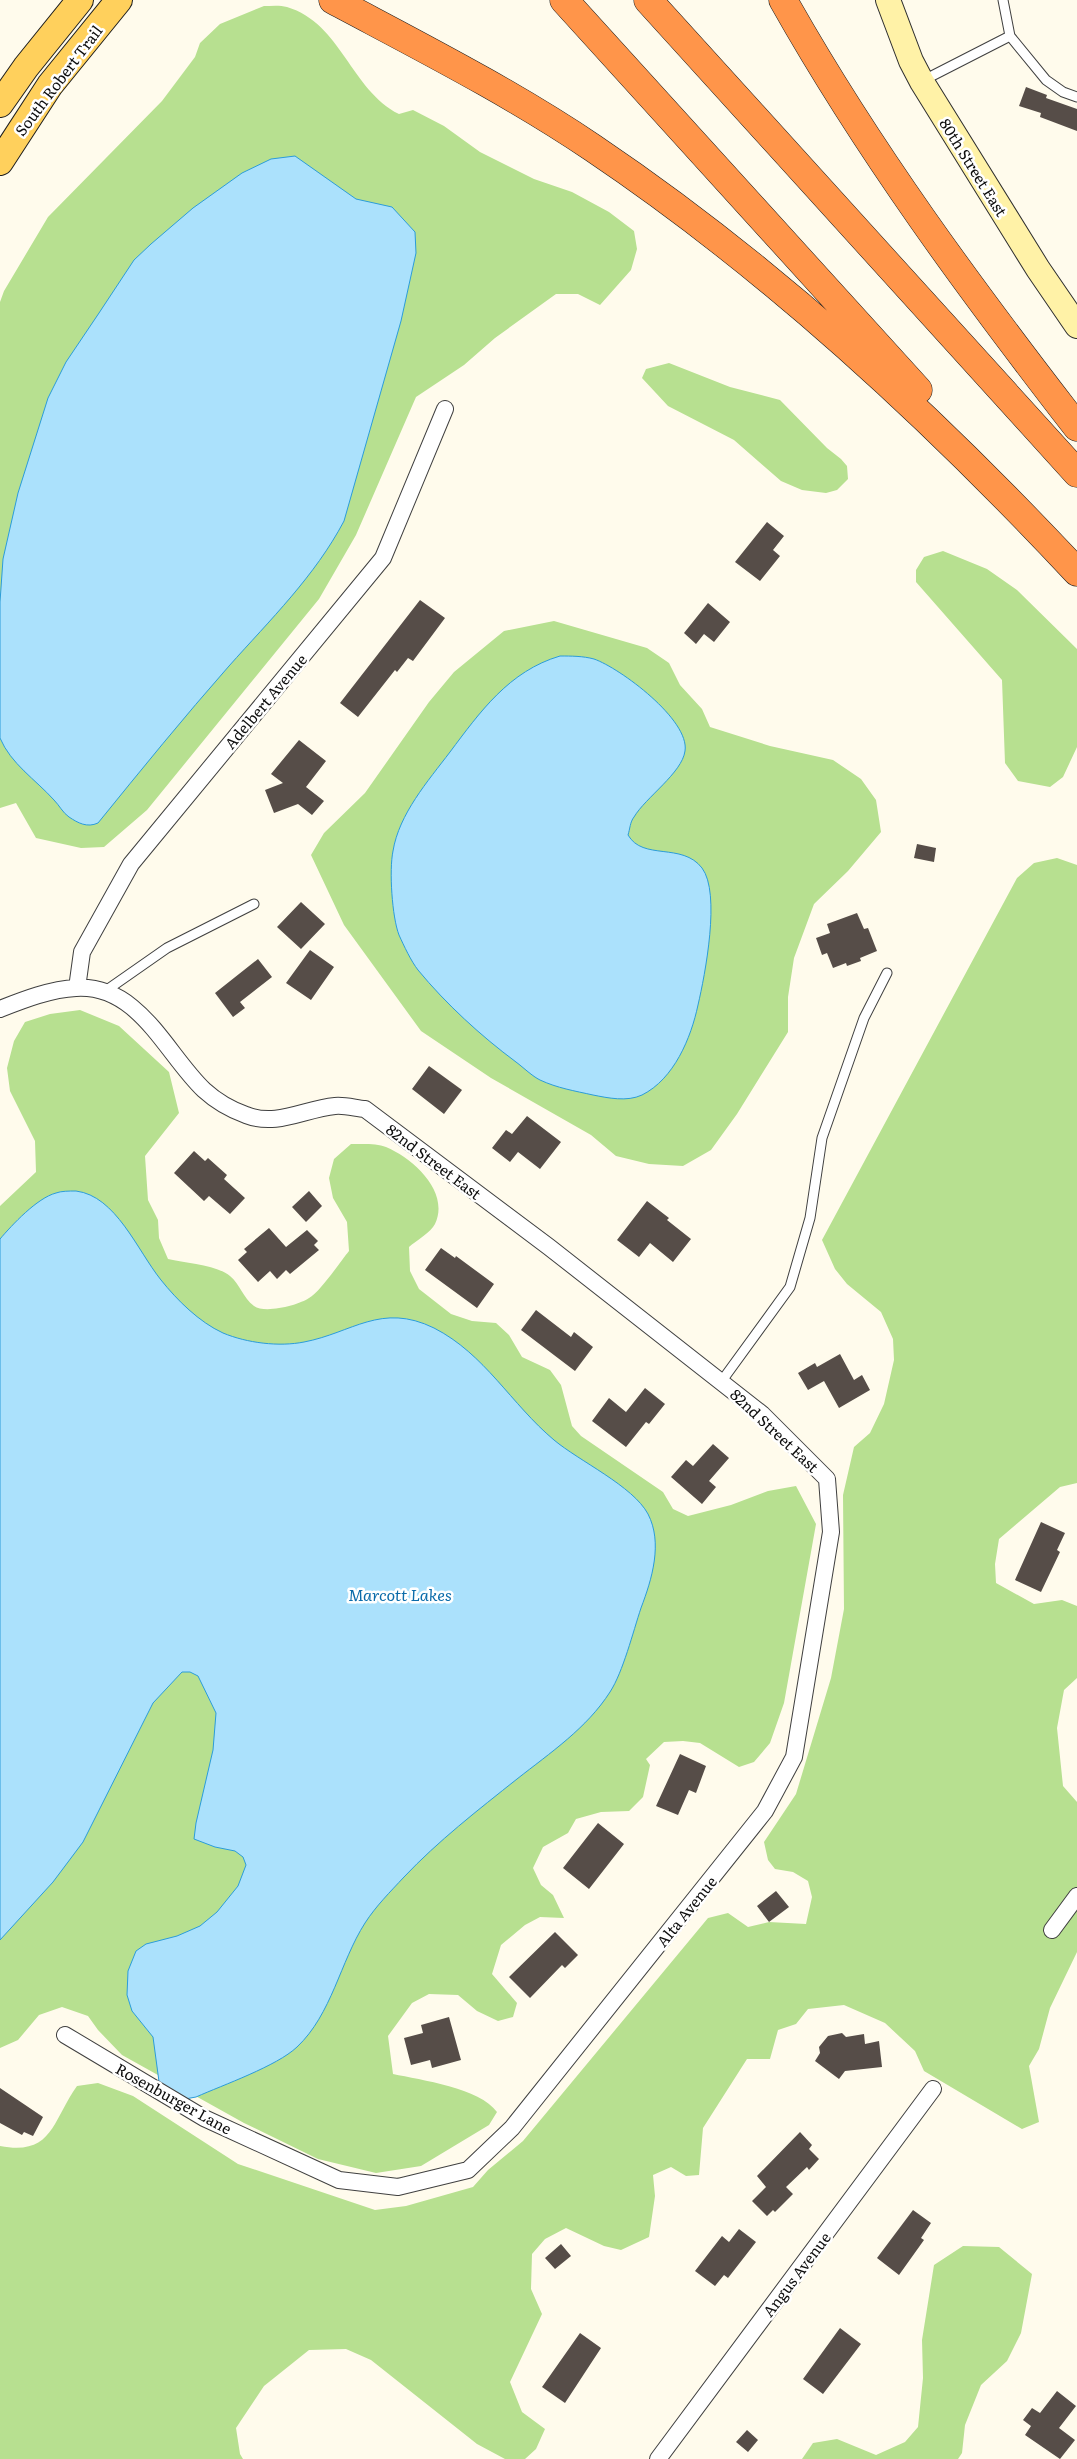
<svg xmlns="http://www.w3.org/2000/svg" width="1077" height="2459" font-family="Literata,serif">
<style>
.forest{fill:#b7e090}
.water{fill:#abe1fc;stroke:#2b9cda}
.building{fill:#564d48}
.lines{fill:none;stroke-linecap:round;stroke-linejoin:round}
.lane-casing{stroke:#404040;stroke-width:11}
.street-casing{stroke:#404040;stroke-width:18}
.secondary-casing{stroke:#2f2f2f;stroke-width:26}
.primary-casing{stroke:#1e1e1e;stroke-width:28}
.highway-casing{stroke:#1e1e1e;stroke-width:29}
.lane{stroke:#fff;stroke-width:9}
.street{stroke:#fff;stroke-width:16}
.secondary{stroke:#fff2a7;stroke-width:24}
.primary{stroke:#ffd05c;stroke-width:26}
.highway{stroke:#ff954a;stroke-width:28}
.labels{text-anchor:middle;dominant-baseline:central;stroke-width:5;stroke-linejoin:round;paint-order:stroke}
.street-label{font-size:15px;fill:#0d0d0d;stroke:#fff}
.water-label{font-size:16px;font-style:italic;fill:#0a6baa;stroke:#fff}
</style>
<rect width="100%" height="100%" fill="#fffbec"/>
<!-- forest -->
<path class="forest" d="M264,6C271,6 280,5 287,7C341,23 351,90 399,114L413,110L444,126L480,152L534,179L572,192L609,212L634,231L637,249L631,270L600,305L578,294H556L495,338L464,365L416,397L356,535L319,599L147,810L104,847L81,848L36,838L16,803L0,808V302L4,291L48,217L162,101L195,57L200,43L220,24Z
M669,363L730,387L780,400L827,448L841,459L847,466L848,479L837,490L826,493L802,490L781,481L734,440L668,406L642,378L646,369Z
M943,551L987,569L1017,590L1077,649V747L1063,777L1050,787L1018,781L1005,763L1002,680L916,582V570L924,557Z
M554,621L647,648L669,663L680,685L702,709L710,727L770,746L833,760L861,779L876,800L881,832L848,871L814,904L794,958L788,997V1032L737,1114L711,1150L683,1166L649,1164L616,1156L591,1135L491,1078L421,1031L344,925L311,855L324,833L365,793L429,702L454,672L504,631Z
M1057,858L1077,865V1483L1060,1487L999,1539L995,1564L996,1583L1034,1604L1062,1600L1077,1606V1678L1064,1690L1057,1728L1063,1786L1077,1802V1952L1050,2008L1039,2049L1029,2066L1039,2122L1022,2129L924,2071L915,2051L885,2023L844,2005L808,2009L796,2024L778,2030L770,2059H747L703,2128L699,2175L686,2176L671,2167L653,2175L655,2196L649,2237L621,2250L604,2246L566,2228L545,2239L532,2254L531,2289L542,2314L510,2382L522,2412L545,2429L536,2449L525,2459H505L477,2444L371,2360L346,2349L309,2350L264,2386L236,2428L240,2454L243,2459H0V2146C53,2156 52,2121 77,2086L98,2083L133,2096L238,2164L375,2210L406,2206L473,2187L488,2170L523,2141L708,1918L728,1913L748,1927L769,1922L806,1924L812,1897L808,1881L793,1872L775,1869L768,1860L764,1842L796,1794L831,1678L844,1609L843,1495L854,1447L870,1433L884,1404L894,1360L893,1339L881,1312L847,1284L835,1269L822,1240L1017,878L1034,863Z
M80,1010L119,1026L169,1072L179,1113L145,1156L148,1200L158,1220L159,1238L168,1259C186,1263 217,1265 230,1276C240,1284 243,1298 254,1306C265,1314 299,1305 309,1298C320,1292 340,1262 349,1251L347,1222L333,1198L329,1178L334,1159L351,1144C361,1144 377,1143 386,1147C414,1159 450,1192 435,1224C431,1232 416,1241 409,1247L410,1271L419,1289L451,1314L472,1321L496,1323L509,1335L522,1357L550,1370L561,1385L572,1426L581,1436L663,1492L673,1509L688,1516L731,1505L768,1491L796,1486L816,1524L784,1703L770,1743L754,1762L739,1767L700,1743L683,1741L664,1742L646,1759L650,1765L643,1797L629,1811L601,1812L576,1819L568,1833L543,1847L533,1868L541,1885L553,1895L564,1918L540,1917L525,1925L501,1945L492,1974L517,2003L513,2017L498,2021L477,2011L458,1995L429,1994L412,2003L388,2036L393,2074C421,2080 480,2088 497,2112L489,2125L421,2166L376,2173L318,2159L244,2123L122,2055L98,2030L88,2016L62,2007L39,2015L18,2040L0,2048V1206L36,1172L35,1141L10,1091L7,1068L14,1041L25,1022L50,1014Z
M963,2246L999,2247L1032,2274L1021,2333L1007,2361L981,2385L965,2425L962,2453L958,2459H802L813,2443L837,2439L876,2455L905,2442L918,2427L923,2378L922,2340L934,2265Z"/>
<!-- water -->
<path class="water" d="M295,156L356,199L392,207L415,232L416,253L401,321L344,521C315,576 270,620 229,666C184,717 141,770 98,823C87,828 78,823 69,817C63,813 59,805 54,800C35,779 11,764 0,738V602L3,559L18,493L48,398L66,362L99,313L134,260L151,244L193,208L242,173L271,159Z
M560,656C571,656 583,656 594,659C620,668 690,720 685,751C682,773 646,797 634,817C630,822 630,829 628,835C643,861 682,842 702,868C721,893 705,975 698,1005C691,1038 674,1079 642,1095C627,1102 608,1098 593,1095C575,1091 557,1088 540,1080C532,1076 524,1068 516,1062C481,1036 446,1004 418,970C411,961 404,946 399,935C392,917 389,870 393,851C399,814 428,781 450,752C480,712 509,671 560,656Z
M76,1191C116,1196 137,1250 161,1280C177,1300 199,1322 223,1333C247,1343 279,1347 304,1342C352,1333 381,1302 434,1328C485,1354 511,1404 554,1440C579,1461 633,1486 648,1514C663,1543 652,1579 641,1608C633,1632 623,1672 610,1692C587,1728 550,1753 517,1779C478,1810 438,1841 404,1877C390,1892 376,1906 365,1923C340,1962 332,2014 297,2047C277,2066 223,2085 196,2097L185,2099L160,2089L153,2037L132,2011L127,1995L128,1971L136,1951L146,1944L177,1936L200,1926L217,1912L238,1886L246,1865L243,1857L235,1851L215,1847L194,1839L196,1823L213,1750L216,1713L198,1676L190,1672H182L153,1703L83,1842L53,1882L0,1940V1239C12,1225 37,1198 56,1193C61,1191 69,1191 76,1191Z"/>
<!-- building -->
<path class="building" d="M1026,87L1047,95L1046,98L1077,109V131L1040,117L1041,113L1019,106Z
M767,522L784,536L773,550L780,556L760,581L735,562Z
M420,600L445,618L413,661L408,658L397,672L395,670L358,717L340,703Z
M708,603L730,622L714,642L704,634L696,644L684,633Z
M299,740L326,761L306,787L324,801L312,815L298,804L274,813L265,790L283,783L271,774Z
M917,844L936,848L934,862L914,858Z
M301,902L325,924L301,949L277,927Z
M857,913L864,929L868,928L877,951L860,958L861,961L847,966L846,963L833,968L827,953L822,955L816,938L830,933L827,924Z
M310,950L334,967L311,1000L286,983Z
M258,959L272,977L240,1002L245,1008L233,1017L215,993Z
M429,1066L462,1090L444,1114L412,1089Z
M527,1116L561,1142L540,1169L518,1152L510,1162L492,1148L506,1130L512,1134Z
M194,1151L205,1161L208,1158L227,1175L224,1179L245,1198L230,1214L209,1196L204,1201L174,1173Z
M309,1191L322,1206L306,1222L292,1207Z
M647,1201L669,1218L667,1220L691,1239L673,1262L650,1243L639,1257L617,1240Z
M269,1228L286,1247L307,1230L318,1241L314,1245L319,1250L290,1274L286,1270L277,1279L270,1271L258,1282L238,1260L247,1252L244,1249Z
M441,1248L455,1258L456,1256L494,1284L477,1308L425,1270Z
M536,1310L571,1337L574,1332L593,1347L575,1371L521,1330Z
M840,1354L854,1380L862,1375L870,1390L839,1408L824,1381L808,1390L798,1373L815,1363L817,1367Z
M645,1388L665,1404L649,1424L646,1422L626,1447L592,1421L609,1398L626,1412Z
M713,1444L729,1458L709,1481L716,1487L702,1504L671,1477L686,1460L693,1466Z
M1041,1522L1065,1533L1057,1550L1060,1552L1041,1592L1015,1580Z
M680,1754L706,1766L696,1793L689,1790L678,1815L656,1806Z
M598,1823L624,1844L589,1889L563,1868Z
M776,1891L789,1907L769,1922L757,1906Z
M555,1932L578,1955L565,1968L562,1965L530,1998L509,1977Z
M449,2017L461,2060L432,2068L430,2060L411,2065L404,2038L423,2033L421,2025Z
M842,2033L846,2037L864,2034L865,2044L879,2041L882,2067L845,2071L839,2079L815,2061L820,2053L819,2047L828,2036Z
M0,2088L43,2117L33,2136L24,2132L22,2135L0,2123Z
M800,2132L812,2145L809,2149L819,2159L809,2170L807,2167L786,2187L793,2194L775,2212L773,2210L767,2216L752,2201L766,2187L757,2176Z
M913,2210L931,2223L921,2238L924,2240L899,2275L877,2258Z
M739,2229L756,2242L728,2278L724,2275L715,2286L695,2271L722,2236L729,2242Z
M561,2244L571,2256L555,2269L545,2258Z
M840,2328L861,2344L823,2394L803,2379Z
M580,2333L601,2348L565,2403L542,2387Z
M1057,2391L1076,2406L1059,2428L1075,2440L1060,2459L1025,2435L1031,2426L1023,2420L1032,2408L1040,2413Z
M747,2430L758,2440L748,2452L736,2442Z"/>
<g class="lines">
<!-- lane casing -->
<g class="lane-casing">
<path id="lane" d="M1003,0L1010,36L1046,80L1063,92L1077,97
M922,81L1010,36
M104,992L167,948L254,904
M721,1382L790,1287L810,1218L822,1138L864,1018L887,973"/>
</g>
<!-- street casing -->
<g class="street-casing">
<path id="street" d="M77,988L82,952L131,864L383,558L445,409
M0,1009C23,1000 51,989 76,988C139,984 166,1054 204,1090C216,1101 232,1110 246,1115C277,1127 304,1109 335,1106C344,1105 355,1108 365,1109L549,1247L762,1414L827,1479L831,1532L794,1757L765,1811L512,2128L468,2170L398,2187L339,2180L204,2118L65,2035
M1052,1930L1077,1896
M658,2459L933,2089"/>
</g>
<!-- secondary casing -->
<g class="secondary-casing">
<path id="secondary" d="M888,0L911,61L922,82L1038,269L1077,326"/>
</g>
<!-- primary casing -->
<g class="primary-casing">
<path id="primary" d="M0,104L26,67L80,0
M0,162L50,85L119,0"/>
</g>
<!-- highway casing -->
<g class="highway-casing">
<path id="highway" d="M333,0C421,47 510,92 593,148C771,268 930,415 1077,572
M564,0L918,390
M648,0L1077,473
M783,0C868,151 971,290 1077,427"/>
</g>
<!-- lane -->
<use href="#lane" class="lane"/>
<!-- street -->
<use href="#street" class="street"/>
<!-- secondary -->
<use href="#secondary" class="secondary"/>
<!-- primary -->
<use href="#primary" class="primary"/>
<!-- highway -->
<use href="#highway" class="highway"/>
</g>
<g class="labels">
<!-- street labels -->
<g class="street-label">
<text transform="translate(58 80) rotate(-53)">South Robert Trail</text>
<text transform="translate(974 167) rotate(58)">80th Street East</text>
<text transform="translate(265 701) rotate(-50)">Adelbert Avenue</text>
<text transform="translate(434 1161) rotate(37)">82nd Street East</text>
<text transform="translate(775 1430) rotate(43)">82nd Street East</text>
<text transform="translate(686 1911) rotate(-51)">Alta Avenue</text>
<text transform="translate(174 2098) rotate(29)">Rosenburger Lane</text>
<text transform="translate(796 2274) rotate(-53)">Angus Avenue</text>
</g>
<!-- water labels -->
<g class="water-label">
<text x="400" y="1594">Marcott Lakes</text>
</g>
</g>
</svg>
